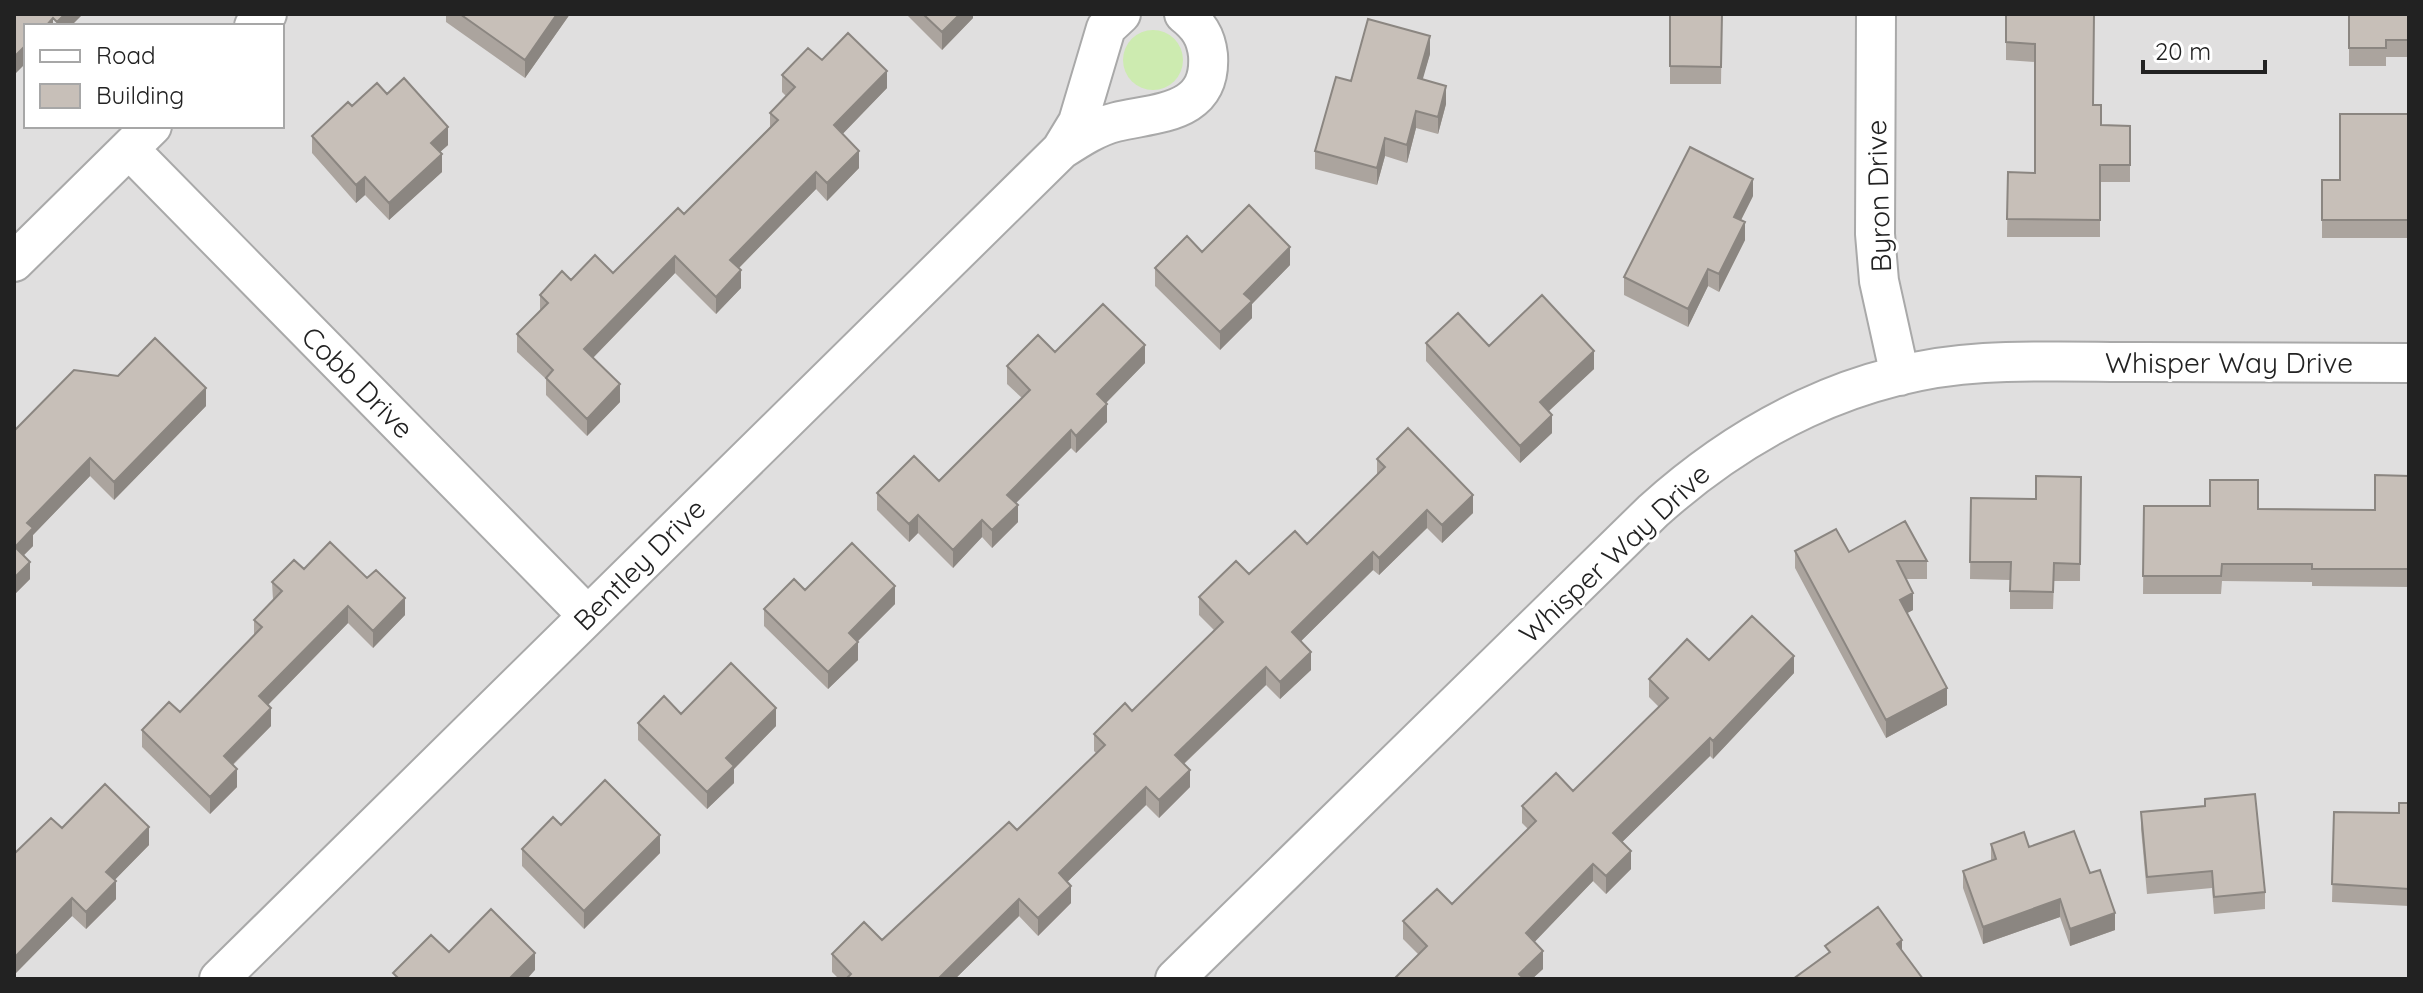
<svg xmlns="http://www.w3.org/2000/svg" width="2423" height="993" font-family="Quicksand,sans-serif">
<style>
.residential{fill:#e0dfdf;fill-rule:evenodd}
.grass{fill:#cdebb0}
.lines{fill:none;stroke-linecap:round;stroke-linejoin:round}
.street-casing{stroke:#a9a9a9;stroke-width:42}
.street{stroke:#fff;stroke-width:38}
.wall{fill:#aba49e}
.shaded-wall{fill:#8b8681}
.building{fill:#c7bfb8;stroke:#8b8681;stroke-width:2}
.labels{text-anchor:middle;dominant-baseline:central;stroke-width:6;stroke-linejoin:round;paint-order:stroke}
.street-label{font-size:28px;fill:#222;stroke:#fff}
</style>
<rect width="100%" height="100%" fill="#f2efe9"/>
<!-- residential -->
<path class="residential" d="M14,14H2409V979H14ZM26,26H282V126H26Z"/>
<!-- grass -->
<path class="grass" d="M1123 60a30 30 0 1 1 60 0a30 30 0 1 1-60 0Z"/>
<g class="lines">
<!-- street casing -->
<g class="street-casing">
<path id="street" d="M1876,14L1875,234L1879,281L1900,376
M254,26L267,14
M129,149L587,615
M1061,150L1078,122L1106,28L1121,14
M14,262L152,126
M219,979L1061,150C1078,139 1096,127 1116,122C1158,112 1212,114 1208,55C1206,36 1198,25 1184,14
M1175,979L1653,511C1745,428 1857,370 1984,363C2036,360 2089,362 2142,362C2231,362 2320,362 2409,363"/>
</g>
<!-- street -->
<use href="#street" class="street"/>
</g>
<!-- wall -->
<path class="wall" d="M446,14H570L525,78L446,22Z
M906,14H973V18L942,50Z
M1670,14H1722L1721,84H1670Z
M2006,14L2094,105L2101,125L2130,126V182H2100V237H2007L2008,172L2035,173V62L2006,60Z
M2349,14H2409V57H2386V66H2349Z
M1430,54L1422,79L1446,104L1438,134L1416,128L1407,163L1385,156L1377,185L1315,169V151L1351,81Z
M822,60L887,88L842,134L859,168L827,201L816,189L739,268L741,288L716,314L675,273L593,358L620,402L587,436L546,395V379L517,352V334L540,312V295L571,280L613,273L684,214L770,127V113L786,96L782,92V75Z
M387,94L448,145L440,152L442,172L389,220L365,195L356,203L312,153V136L352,106Z
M2409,114V238H2322V180H2340Z
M1753,196L1741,220L1745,240L1719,292L1708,286L1688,327L1624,295V277Z
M1202,252L1290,265L1252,304V318L1220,350L1155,286V268Z
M1426,343L1489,346L1594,369L1549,411L1552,433L1520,463L1426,361Z
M1055,352L1145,363L1106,403L1107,422L1076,453L1071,448L1016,503L1018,522L992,548L982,537L953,568L918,533L909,542L877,510V493L939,481L1022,398L1007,384V366Z
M206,406L114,500L90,476L33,535V546L24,555L30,579L14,595V431Z
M1377,459L1473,513L1442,543L1427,528L1379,575L1373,570L1301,641L1311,670L1280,699L1266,685L1184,764L1190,787L1159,818L1146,805L1067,882L1071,903L1038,936L1019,916L955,979H839L832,972V954L882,940L1017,830L1096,753L1094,751V734L1132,711L1214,630L1199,615V597L1249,574L1307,544L1377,475Z
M2409,476V587L2312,586V582L2222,581L2221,594H2143L2144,506L2375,510Z
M2081,477L2080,581H2054L2053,609H2010V580L1970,579L1971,498L2036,499Z
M1795,551L1849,552L1927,561V579H1906L1913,610L1907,613L1947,705L1886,738L1795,568Z
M304,569L405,615L373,648L348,623L268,705L271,726L233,765L237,787L210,814L142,747V730L180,712L254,636V620L273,600L272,582Z
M805,590L895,604L857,642L858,660L828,689L764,626V609Z
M1709,660L1794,673L1713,759L1710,756L1622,842L1631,869L1606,894L1593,881L1534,942L1543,969L1532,979H1394L1419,955L1403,939V921L1452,904L1528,829L1522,823V806L1573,791L1659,707L1649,697V679Z
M681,714L776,726L734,769V783L707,809L638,740V723Z
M2409,803V906L2332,902L2334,812L2399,813Z
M2141,812L2265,892V909L2214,914L2212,888L2147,894L2141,829Z
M62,828L149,845L114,880L116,899L86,929L72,916L14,975V854Z
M1991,844L2029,847L2090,873L2115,930L2070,946L2060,917L1983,944L1963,888V871L1991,861Z
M522,849L660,853L584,929L522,866Z"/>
<!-- shaded-wall -->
<path class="shaded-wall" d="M65,14H83L71,26H57V22Z
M557,14H570L525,78V60Z
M960,14H973V18L942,50V32Z
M53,18V26H46Z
M1430,36V54L1418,96V78Z
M26,45V63L14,75V57Z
M887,71V88L834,143V125Z
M1446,86V104L1438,134V117Z
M1416,111V128L1407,163V145Z
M448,127V145L431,160V143Z
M1385,138V156L1377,185V168Z
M859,151V168L827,201V183Z
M442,154V172L389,220V203Z
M816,172V189L730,277V260Z
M365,177V195L356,203V185Z
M1753,179V196L1734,234V217Z
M1745,222V240L1719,292V274Z
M1290,247V265L1252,304V318L1220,350V332L1244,294Z
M675,256V273L584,367V349Z
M1708,269V286L1688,327V309Z
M741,270V288L716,314V297Z
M1145,345V363L1097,412V394Z
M1594,351V369L1540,419V402Z
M620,384V402L587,436V419Z
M206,388V406L114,500V482Z
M1107,404V422L1076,453V436Z
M1552,415V433L1520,463V446Z
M1071,430V448L1007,512V495Z
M90,458V476L33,535V546L15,564V547L27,523Z
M1473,495V513L1442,543V525Z
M1018,505V522L992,548V530Z
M1427,510V528L1379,575V558Z
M918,515V533L909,542V524Z
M982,520V537L953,568V550Z
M1373,552V570L1292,650V632Z
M30,562V579L14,595V578Z
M895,586V604L849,650V633Z
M1913,593V610L1900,617V600Z
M405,598V615L373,648V631Z
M348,606V623L259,714V696Z
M858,642V660L828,689V672Z
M1311,652V670L1280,699V682Z
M1794,656V673L1713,759V741Z
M1266,667V685L1175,772V755Z
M1947,688V705L1886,738V720Z
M271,708V726L224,773V756Z
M776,708V726L734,769V783L707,809V792L726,758Z
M1710,738V756L1613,851V833Z
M237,769V787L210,814V797Z
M1190,770V787L1159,818V800Z
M1146,787V805L1059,890V873Z
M149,827V845L106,889V872Z
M660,835V853L584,929V911Z
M1631,851V869L1606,894V876Z
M1593,864V881L1526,951V933Z
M116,881V899L86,929V912Z
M1071,886V903L1038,936V918Z
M72,898V916L14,975V958Z
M1019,899V916L955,979H938Z
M2060,899V917L1983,944V927Z
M2115,913V930L2070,946V929Z
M1902,940V957L1897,944Z
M1543,951V969L1532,979H1519V974Z
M535,953V970L527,979H509Z"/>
<!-- building -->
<path class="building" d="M14,14H65L57,22L53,18L46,26H26V45L14,57Z
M460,14H557L525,60Z
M923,14H960L942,32Z
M1670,14H1722L1721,67L1670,66Z
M2006,14H2094L2093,105H2101V125L2130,126V165H2100V220L2007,219L2008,172L2035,173V44L2006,42Z
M2349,14H2409V40H2386V48H2349Z
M1368,19L1430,36L1418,78L1446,86L1438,117L1416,111L1407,145L1385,138L1377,168L1315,151L1336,77L1351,81Z
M848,33L887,71L834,125L859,151L827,183L816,172L730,260L741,270L716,297L675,256L584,349L620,384L587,419L546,378L553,370L517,334L548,303L540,295L562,271L571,280L595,255L613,273L678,208L684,214L778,120L770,113L795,87L782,75L808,48L822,60Z
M404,78L448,127L431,143L442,154L389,203L365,177L356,185L312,136L348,102L352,106L377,83L387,94Z
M2340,114H2409V220H2322V180H2340Z
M1690,147L1753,179L1734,217L1745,222L1719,274L1708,269L1688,309L1624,277Z
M1249,205L1290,247L1244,294L1252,301L1220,332L1155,268L1187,236L1202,252Z
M1542,295L1594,351L1540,402L1552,415L1520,446L1426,343L1458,313L1489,346Z
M1103,304L1145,345L1097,394L1107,404L1076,436L1071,430L1007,495L1018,505L992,530L982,520L953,550L918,515L909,524L877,493L914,456L939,481L1030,390L1007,366L1038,335L1055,352Z
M155,338L206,388L114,482L90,458L27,523L33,528L15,547L30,562L14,578V431L74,370L118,376Z
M1408,428L1473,495L1442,525L1427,510L1379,558L1373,552L1292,632L1311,652L1280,682L1266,667L1175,755L1190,770L1159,800L1146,787L1059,873L1071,886L1038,918L1019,899L938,979H846L851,974L832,954L864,922L882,940L1009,822L1017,830L1105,745L1094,734L1125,703L1132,711L1223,622L1199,597L1236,561L1249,574L1295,531L1307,544L1385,467L1377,459Z
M2375,475L2409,476V569H2312V564H2222L2221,576H2143L2144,506H2210V480H2258V509L2375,510Z
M2036,476L2081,477L2080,564L2054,563L2053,592L2010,591L2011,562H1970L1971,498L2036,499Z
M1905,521L1927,561H1897L1913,593L1900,600L1947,688L1886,720L1795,551L1836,529L1849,552Z
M330,542L367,578L376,570L405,598L373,631L348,606L259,696L271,708L224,756L237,769L210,797L142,730L169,702L180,712L262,627L254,620L282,591L272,582L294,560L304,569Z
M852,543L895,586L849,633L858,642L828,672L764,609L794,579L805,590Z
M1752,616L1794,656L1713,741L1710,738L1613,833L1631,851L1606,876L1593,864L1526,933L1543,951L1519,974L1523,978L1394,979L1427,946L1403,921L1437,889L1452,904L1536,821L1522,806L1556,773L1573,791L1668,698L1649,679L1687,639L1709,660Z
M731,663L776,708L726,758L734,766L707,792L638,723L664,696L681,714Z
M605,780L660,835L584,911L522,849L553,817L561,825Z
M105,784L149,827L106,872L116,881L86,912L72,898L14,958V854L51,818L62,828Z
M2255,794L2265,892L2214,897L2212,871L2147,877L2141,812L2205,806V799Z
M2399,803H2409V889L2332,884L2334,812L2399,813Z
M2074,831L2090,873L2100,870L2115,913L2070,929L2060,899L1983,927L1963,871L1996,859L1991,844L2024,832L2029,847Z
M1878,907L1902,940L1897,944L1923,979H1793L1830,952L1825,946Z
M491,909L535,953L509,979H399L393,973L431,935L449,952Z"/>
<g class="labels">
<!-- street labels -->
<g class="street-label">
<text transform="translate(1878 196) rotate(-92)">Byron Drive</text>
<text x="2229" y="362">Whisper Way Drive</text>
<text transform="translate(358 382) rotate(45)">Cobb Drive</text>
<text transform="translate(1614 553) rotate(-43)">Whisper Way Drive</text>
<text transform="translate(639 564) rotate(-45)">Bentley Drive</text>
</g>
</g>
<!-- border -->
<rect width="2423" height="993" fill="none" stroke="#222222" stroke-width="32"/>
<!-- legend -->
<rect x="24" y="24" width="260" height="104" fill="#ffffff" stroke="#a7a7a7" stroke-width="2"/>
<rect x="40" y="50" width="40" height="12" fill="#ffffff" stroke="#a7a7a7" stroke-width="2"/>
<text x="96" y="64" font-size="24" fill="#222222">Road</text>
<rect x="40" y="84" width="40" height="24" fill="#c7bfb8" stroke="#a7a7a7" stroke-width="2"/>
<text x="96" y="104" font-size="24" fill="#222222">Building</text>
<!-- scale -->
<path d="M2143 60v12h122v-12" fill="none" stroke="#222222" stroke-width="4"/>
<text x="2155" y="60" font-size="24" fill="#222222" stroke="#ffffff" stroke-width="6" paint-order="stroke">20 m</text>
</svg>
